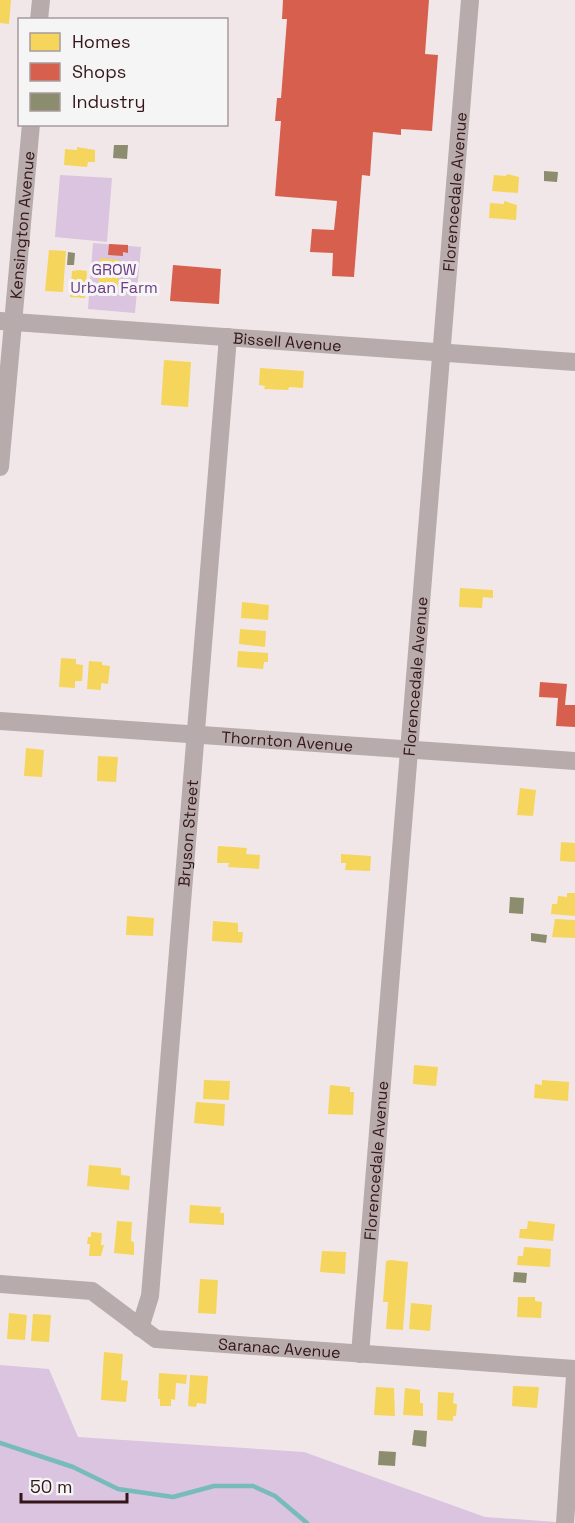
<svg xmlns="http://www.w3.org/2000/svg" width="575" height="1523" font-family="'Space Grotesk',sans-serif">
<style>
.green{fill:#dac4df}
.homes{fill:#f6d55c}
.shops{fill:#d6604d}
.industry{fill:#8c8c6e}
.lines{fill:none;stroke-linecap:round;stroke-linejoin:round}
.stream{stroke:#77bbba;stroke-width:4.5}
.minor{stroke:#b7abac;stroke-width:18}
.labels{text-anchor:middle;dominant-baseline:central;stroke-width:6;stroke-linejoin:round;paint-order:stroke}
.street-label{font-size:16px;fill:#341519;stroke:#f5f5f5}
.park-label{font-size:16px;fill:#6e3d84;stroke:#f5f5f5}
</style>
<rect width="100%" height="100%" fill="#f1e7e8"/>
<!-- green -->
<path class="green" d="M60,175L112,178L107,242L55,237Z
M93,243L141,247L135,313L88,309Z
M0,1365L49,1369L78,1437L304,1452L485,1517L571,1523H0Z"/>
<!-- homes -->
<path class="homes" d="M0,0H11L9,24L0,23Z
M77,147L95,150V162H88L87,167L64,165L65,149L77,150Z
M507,174L519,177L518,193L492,191L494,175L506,176Z
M504,201L517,205L516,220L489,218L490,203L504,204Z
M49,250L66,251L63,292L45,291Z
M100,258L119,260L118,272L99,270Z
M130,262L137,263L136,275L127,274Z
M79,270L87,271L85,298L70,297L72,271Z
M99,272L119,274L118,286L98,284Z
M164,360L191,362L188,407L161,405Z
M260,368L304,371L303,388L289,387L288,390L264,389L265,386L259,385Z
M460,588L493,590V598L483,597L482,608L459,607Z
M242,602L269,605L268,620L241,618Z
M240,629L266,631L265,647L239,644Z
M238,651L268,653V662H264L263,669L237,667Z
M61,658L76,659V664L83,665L82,681H75V688L59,687Z
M89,661L102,662V665L110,666L108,684L101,683V690L87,689Z
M26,748L44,750L42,777L24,776Z
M98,756L118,757L116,782L97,781Z
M520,788L536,790L533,816L517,815Z
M561,842L575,843V862L560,861Z
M218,846L247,848L246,854L260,855L259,869L228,867L229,863H217Z
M341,854L371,856L370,871L345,870L346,863H341Z
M567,893H575V916L551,914L552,904H557L558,896L567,897Z
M127,916L154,918L153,936L126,935Z
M555,919L575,920V938L552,937Z
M213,921L238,923V932H243L242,943L212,941Z
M414,1065L438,1067L436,1086L413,1084Z
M204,1080L230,1081L229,1100L203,1099Z
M542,1080L569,1082L568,1101L534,1098L535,1084L542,1085Z
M330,1085L350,1087V1092H354L353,1115L328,1114Z
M196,1102L225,1104L224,1126L194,1123Z
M89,1165L121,1168V1175L130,1176L129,1190L87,1186Z
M190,1205L221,1207L220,1213H224V1225L189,1223Z
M117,1221L132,1222L131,1241L134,1242V1255L114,1253Z
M528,1221L555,1224L553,1241L519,1238L520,1229H527Z
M91,1232L102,1233L101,1245H104L101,1256H89L90,1244H87L88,1237H91Z
M524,1247L551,1249L550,1267L517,1265L518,1256H523Z
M322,1251L346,1252L345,1274L320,1272Z
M391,1260L408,1262L403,1330L386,1329L388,1302H383L386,1261Z
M200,1279L218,1280L216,1314L198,1313Z
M518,1297H535V1301L542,1302L541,1318L517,1317Z
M411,1303L432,1305L430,1331L409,1329Z
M9,1313L27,1315L25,1340L7,1339Z
M33,1314L51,1315L49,1342L31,1341Z
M104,1352L123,1354L121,1380L128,1381L126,1402L101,1400Z
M159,1373L187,1375L186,1384L176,1383L175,1400L171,1399V1406H160V1399H158Z
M190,1375L208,1376L206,1404L197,1403L196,1407L188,1406Z
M513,1386L539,1387L537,1408L512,1406Z
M376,1387L394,1388L395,1416L374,1415Z
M405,1388L420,1390V1403H423V1416L403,1415Z
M438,1392L454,1393L453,1403L457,1404L456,1416H453V1421L437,1420Z"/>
<!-- shops -->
<path class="shops" d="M283,0H429L425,54L438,55L432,131L401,129V135L373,132L370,176L362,175L354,277L332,276L333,253L310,252L312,229L334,230L337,201L275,196L281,121H275L277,98H281L287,19H282Z
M109,244L128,245V253L123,252V256L108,255Z
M173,265L221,269L219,304L170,301Z
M540,682L567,684L565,705H575V727L556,726L558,698L539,697Z"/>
<!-- industry -->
<path class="industry" d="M114,145H128L127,159L113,158Z
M544,171L558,172L557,182L544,181Z
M68,252L75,253L74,265H67Z
M510,897L524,898L523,914L509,913Z
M531,933L547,935L546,943L531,941Z
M514,1272L527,1273L526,1283L513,1282Z
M414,1430L427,1431L426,1447L412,1445Z
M379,1451L396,1452L395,1466L378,1465Z"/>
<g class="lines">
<!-- stream -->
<path class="stream" d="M0,1443L73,1467L118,1489L173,1497L214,1486H253L275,1496L307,1523"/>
<!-- minor -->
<g class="minor">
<path d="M39,20L41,0"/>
<path id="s1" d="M0,321L575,362"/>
<path id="s2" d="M0,467L31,124"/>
<path id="s3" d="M0,721L575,761"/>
<path id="s4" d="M0,1284L92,1291L156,1339L575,1369"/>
<path id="s5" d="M140,1328L150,1296L228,337"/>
<path id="s6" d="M360,1354L470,0"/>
<path d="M565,1523L575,1376"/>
</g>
</g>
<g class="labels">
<!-- street labels -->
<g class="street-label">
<text stroke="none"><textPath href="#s6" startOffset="1166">Florencedale Avenue</textPath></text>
<text stroke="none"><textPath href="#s2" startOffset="243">Kensington Avenue</textPath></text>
<text stroke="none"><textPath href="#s1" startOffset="288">Bissell Avenue</textPath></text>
<text stroke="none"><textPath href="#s6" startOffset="680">Florencedale Avenue</textPath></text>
<text stroke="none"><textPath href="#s3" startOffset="288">Thornton Avenue</textPath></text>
<text stroke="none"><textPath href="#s5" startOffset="498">Bryson Street</textPath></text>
<text stroke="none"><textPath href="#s6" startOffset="194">Florencedale Avenue</textPath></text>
<text stroke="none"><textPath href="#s4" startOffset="296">Saranac Avenue</textPath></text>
</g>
<!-- park labels -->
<g class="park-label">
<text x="114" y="269">GROW<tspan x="114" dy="18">Urban Farm</tspan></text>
</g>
</g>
<!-- legend -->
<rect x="18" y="18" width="210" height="108" fill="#f5f5f5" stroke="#a89b9d" stroke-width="1.5"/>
<rect x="30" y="33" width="30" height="18" fill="#f6d55c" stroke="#a89b9d" stroke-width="1.5"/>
<text x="72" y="48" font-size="18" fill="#341519">Homes</text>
<rect x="30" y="63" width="30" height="18" fill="#d6604d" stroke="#a89b9d" stroke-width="1.5"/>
<text x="72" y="78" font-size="18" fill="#341519">Shops</text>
<rect x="30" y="93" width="30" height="18" fill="#8c8c6e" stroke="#a89b9d" stroke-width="1.5"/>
<text x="72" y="108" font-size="18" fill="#341519">Industry</text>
<!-- scale -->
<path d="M21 1493v9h106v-9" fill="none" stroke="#341519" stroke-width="3"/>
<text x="30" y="1493" font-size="18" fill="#341519" stroke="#f5f5f5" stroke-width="4.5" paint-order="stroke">50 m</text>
</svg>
